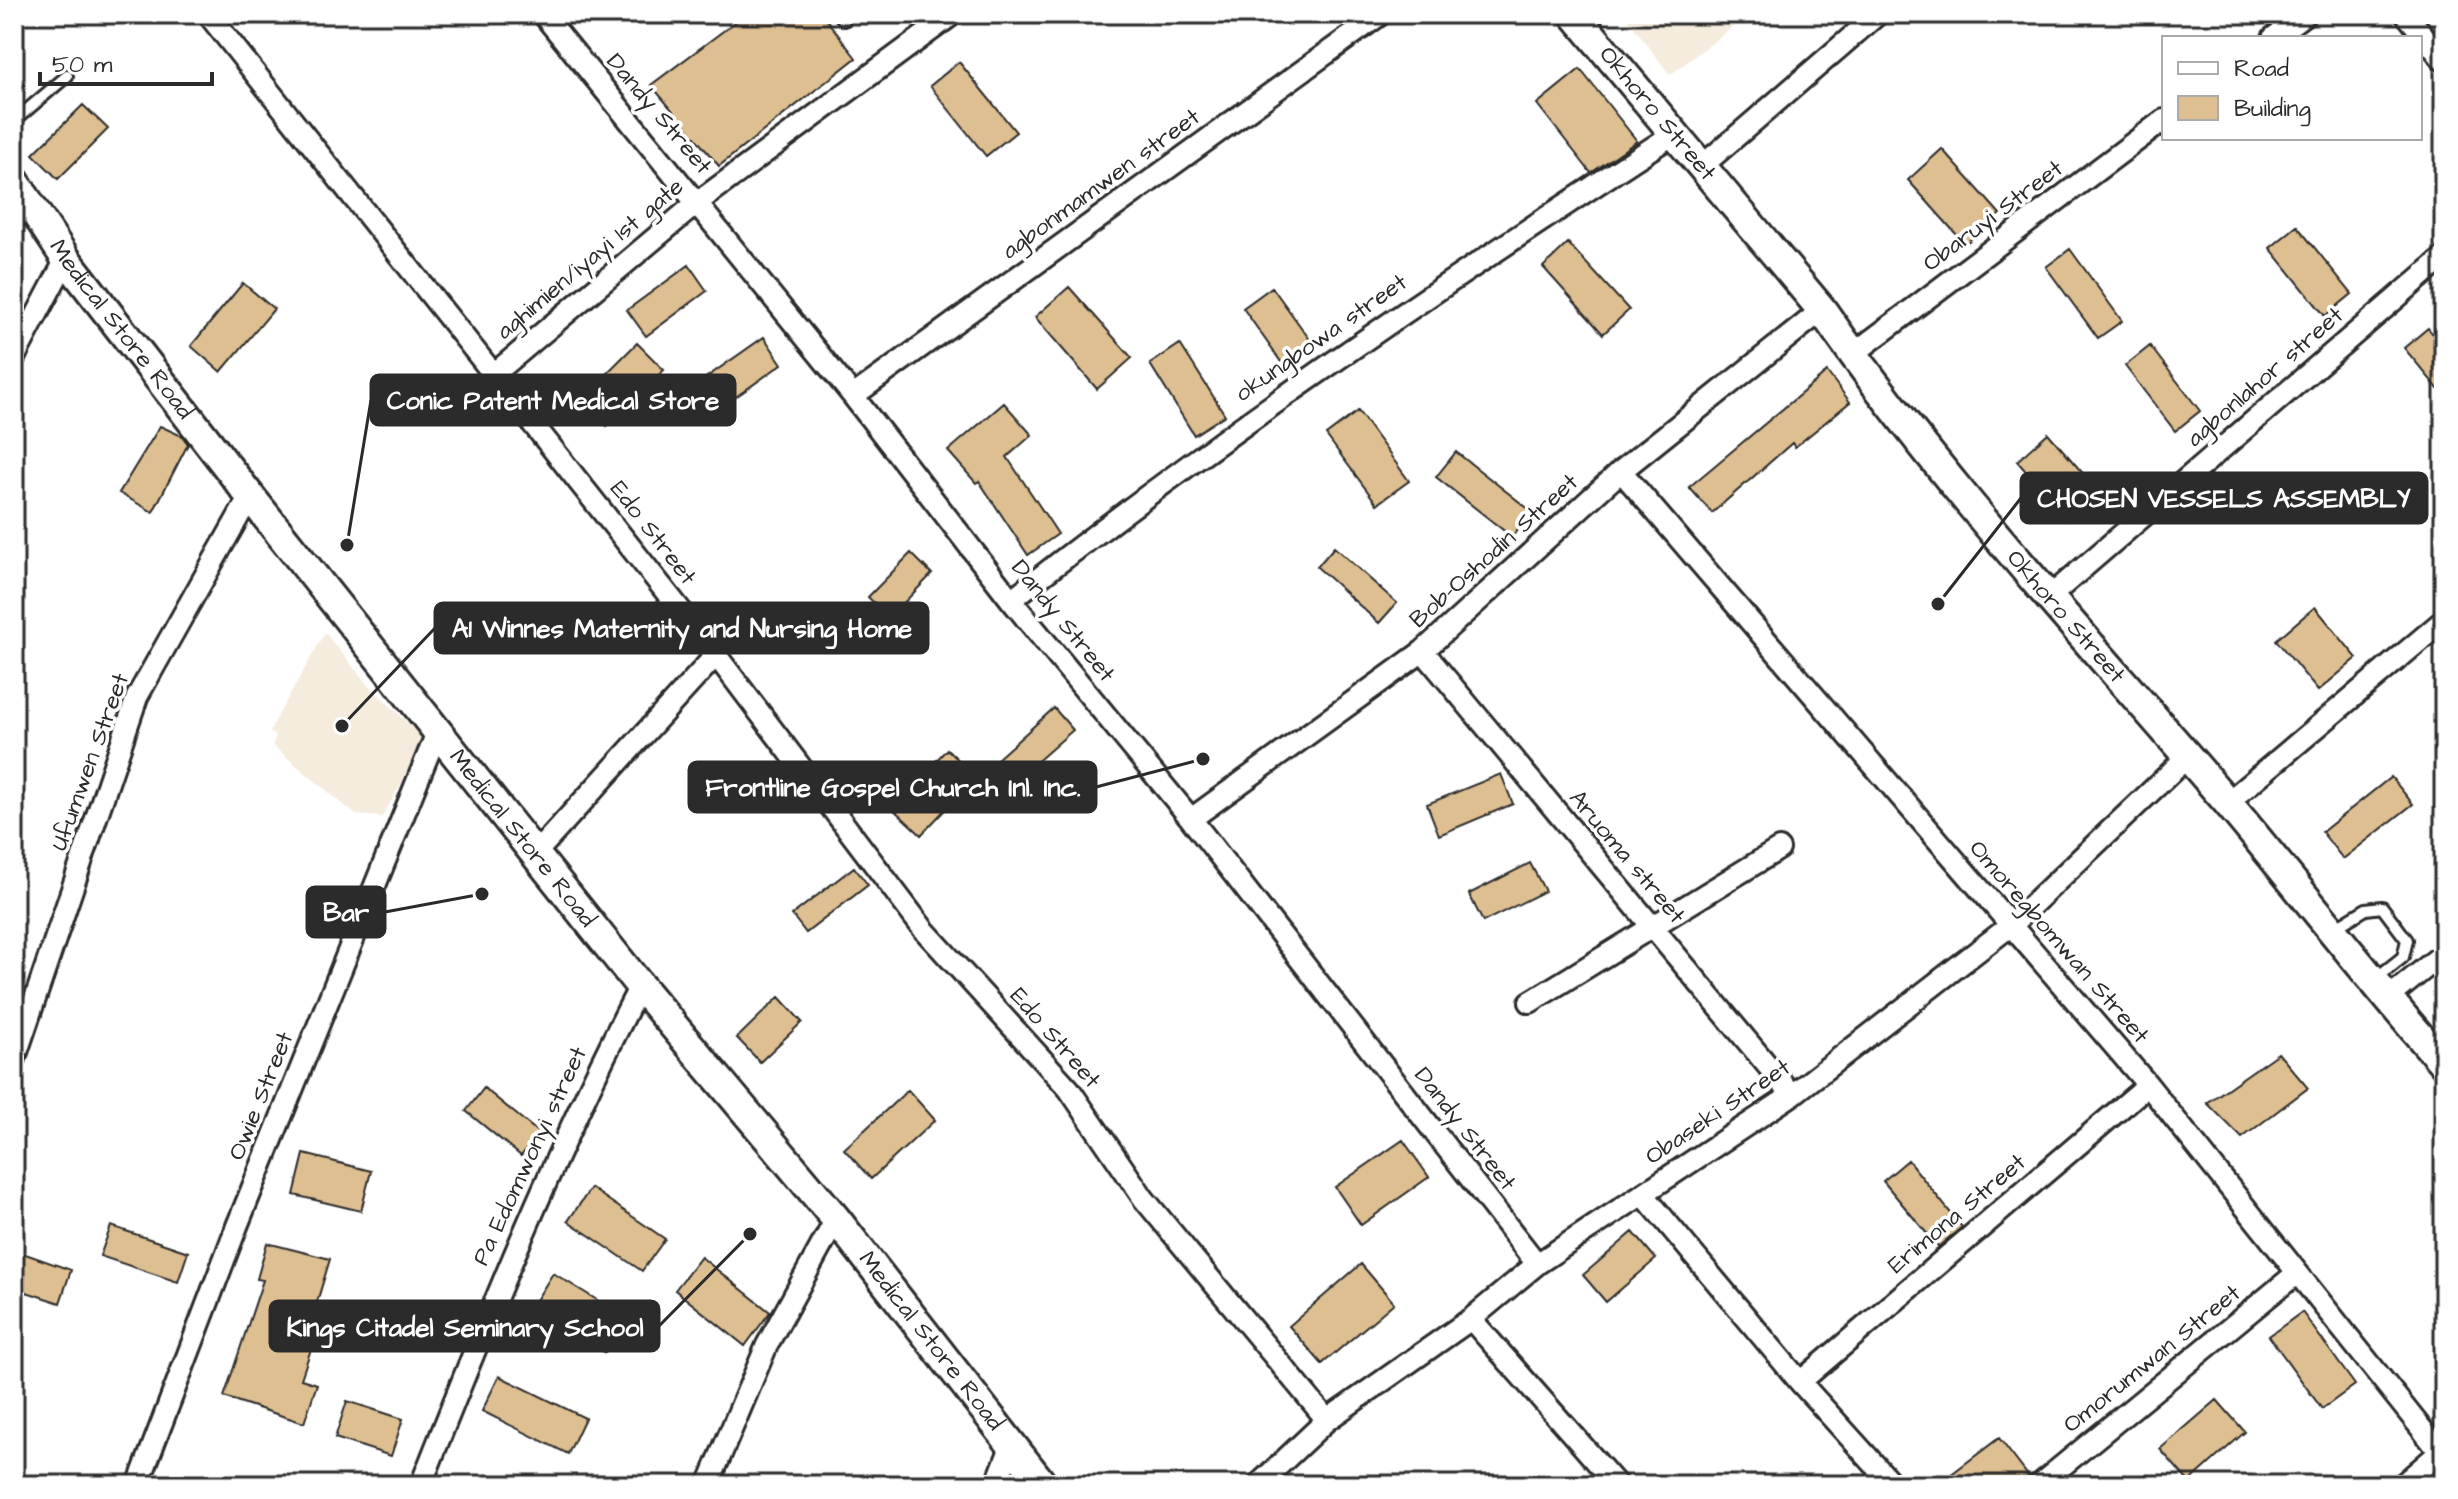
<svg xmlns="http://www.w3.org/2000/svg" width="2458" height="1499" font-family="'Architects Daughter',sans-serif">
<style>
.built{fill:#f5ecde}
.building{fill:#debf91;stroke:#2b2b2b;stroke-width:2}
.lines{fill:none;stroke-linecap:round;stroke-linejoin:round}
.lane-casing{stroke:#2b2b2b;stroke-width:16}
.street-casing{stroke:#2b2b2b;stroke-width:26}
.secondary-casing{stroke:#2b2b2b;stroke-width:34}
.lane{stroke:#fff;stroke-width:10}
.street{stroke:#fff;stroke-width:20}
.secondary{stroke:#fff;stroke-width:28}
.labels{text-anchor:middle;dominant-baseline:central;stroke-width:7;stroke-linejoin:round;paint-order:stroke}
.street-label{font-size:24px;fill:#2b2b2b;stroke:#fff}
.leader{fill:none;stroke:#2b2b2b;stroke-width:3}
.callout-dot{fill:#2b2b2b;stroke:#fff;stroke-width:3}
.callout{fill:#2b2b2b;stroke:#2b2b2b;stroke-width:3}
.callout-label{font-size:26px;text-anchor:middle;font-weight:bold;fill:#fff}
</style>
<rect width="100%" height="100%" fill="#fff"/>
<filter id="ink" filterUnits="userSpaceOnUse"><feTurbulence type="fractalNoise" baseFrequency=".0125" numOctaves="2"/><feDisplacementMap in="SourceGraphic" scale="16" xChannelSelector="R" yChannelSelector="G"/><feConvolveMatrix kernelMatrix="1 2 1 2 8 2 1 2 1" color-interpolation-filters="sRGB"/></filter>
<g filter="url(#ink)">
<!-- built -->
<path class="built" d="M1624,14H1725L1734,26L1670,75Z
M325,633L364,680L426,741L382,817L356,815L272,745L276,736L270,732L276,719Z"/>
<!-- building -->
<path class="building" d="M746,14H822L856,58L719,166L651,85Z
M959,62L1016,132L986,156L930,86Z
M1580,69L1637,141L1591,173L1537,104Z
M83,105L108,129L58,179L33,154Z
M1942,149L2000,214L1965,244L1908,180Z
M2297,226L2352,294L2325,316L2270,248Z
M1568,243L1629,310L1603,334L1543,267Z
M2070,249L2122,321L2098,338L2046,267Z
M689,265L707,291L646,336L627,310Z
M243,283L274,309L221,372L191,346Z
M1069,287L1132,358L1097,389L1035,317Z
M1272,287L1316,348L1286,369L1243,308Z
M2428,328L2444,348V396L2404,348Z
M764,337L782,364L716,411L697,384Z
M637,343L664,370L607,426L581,399Z
M1180,344L1225,415L1194,435L1150,364Z
M2150,346L2200,411L2175,431L2125,366Z
M1827,372L1850,402L1795,447L1792,443L1712,513L1689,487Z
M1004,403L1032,435L1007,457L1058,534L1028,555L979,481L976,483L948,451Z
M1358,411L1409,481L1377,504L1326,435Z
M160,426L182,436L188,444L153,512L119,493Z
M2048,433L2099,492L2068,520L2017,461Z
M1456,452L1531,511L1512,537L1436,477Z
M1334,547L1397,603L1379,623L1317,567Z
M911,553L932,574L889,618L868,597Z
M2315,607L2357,658L2318,691L2276,640Z
M1054,708L1073,730L1015,781L996,760Z
M947,749L976,777L921,835L892,808Z
M1501,774L1513,804L1439,835L1427,804Z
M2391,777L2413,804L2343,859L2322,832Z
M1530,863L1545,891L1483,922L1469,894Z
M854,867L868,885L806,933L792,915Z
M779,997L802,1022L760,1062L737,1038Z
M2278,1053L2308,1088L2242,1138L2207,1103Z
M484,1088L539,1133L521,1156L466,1111Z
M908,1090L935,1120L871,1179L844,1149Z
M1403,1140L1429,1177L1361,1225L1335,1187Z
M304,1154L371,1171L361,1211L294,1195Z
M1908,1160L1962,1227L1938,1247L1883,1181Z
M591,1188L665,1239L642,1271L568,1221Z
M111,1226L188,1252L178,1282L100,1256Z
M1633,1232L1656,1259L1606,1302L1583,1275Z
M267,1243L330,1259L311,1322L319,1325L301,1379L317,1384L304,1423L224,1397L263,1280L257,1279Z
M14,1250L71,1270L60,1303L14,1288Z
M701,1257L770,1312L745,1346L675,1290Z
M1361,1264L1394,1303L1322,1364L1289,1326Z
M553,1273L628,1319L605,1353L530,1310Z
M2302,1312L2355,1385L2322,1409L2269,1336Z
M499,1376L585,1418L568,1454L482,1411Z
M2217,1400L2245,1432L2189,1482L2160,1449Z
M347,1401L403,1419L391,1456L335,1438Z
M1999,1438L2029,1477L2026,1485H1937Z"/>
<g class="lines">
<!-- lane casing -->
<g class="lane-casing">
<path id="lane" d="M839,14L844,20
M14,121L67,76
M2333,929L2366,909L2382,907L2407,940L2403,957L2374,980"/>
</g>
<!-- street casing -->
<g class="street-casing">
<path id="street" d="M208,14L716,655L924,930L1069,1089L1144,1199L1327,1420
M543,14L853,396L1011,600L1191,819L1537,1264
M2406,14L2444,61
M2273,38L2305,14
M1702,166L1878,14
M1853,354L2164,120
M14,358L66,259
M494,374L698,202L953,14
M853,396L1381,14
M1621,471L2148,1085L2444,1457
M2047,599L2444,257
M1011,600C1223,433 1446,282 1672,135
M1423,651L1792,1095
M2227,803L2444,620
M1191,819L1423,651L1621,471L1822,310
M534,855L716,655
M2387,999L2444,953
M1530,1002L1779,849
M14,1061L137,697L250,496
M1643,1194L1800,1382L1893,1485
M1471,1319L1617,1485
M1800,1382L2148,1085
M138,1485L237,1226L438,730
M421,1485C488,1315 556,1148 640,986
M708,1485L767,1345L836,1219
M996,1485L1011,1447
M1258,1485L1327,1420L1471,1319L1537,1264L1792,1095L2010,926L2187,757
M2039,1485L2297,1273
M2402,1485L2440,1452"/>
</g>
<!-- secondary casing -->
<g class="secondary-casing">
<g id="secondary">
<path id="s1" d="M1574,14L1822,310C1943,485 2089,641 2227,802C2300,889 2369,979 2444,1064"/>
<path id="s2" d="M14,180L66,259L250,496L640,986L836,1219L1043,1485"/>
</g>
</g>
<!-- lane -->
<use href="#lane" class="lane"/>
<!-- street -->
<use href="#street" class="street"/>
<!-- secondary -->
<use href="#secondary" class="secondary"/>
</g>
</g>
<g class="labels">
<!-- street labels -->
<g class="street-label">
<text stroke="none"><textPath href="#s1" startOffset="130">Okhoro Street</textPath></text>
<text transform="translate(659 114) rotate(50)">Dandy Street</text>
<text transform="translate(1101 184) rotate(-36)">agbonmamwen street</text>
<text transform="translate(1993 216) rotate(-37)">Obaruyi Street</text>
<text transform="translate(590 259) rotate(-40)">aghimien/iyayi 1st gate</text>
<text stroke="none"><textPath href="#s2" startOffset="184">Medical Store Road</textPath></text>
<text transform="translate(1321 338) rotate(-35)">okungbowa street</text>
<text transform="translate(2265 377) rotate(-41)">agbonlahor street</text>
<text transform="translate(653 533) rotate(52)">Edo Street</text>
<text transform="translate(1494 551) rotate(-42)">Bob-Oshodin Street</text>
<text stroke="none"><textPath href="#s1" startOffset="778">Okhoro Street</textPath></text>
<text transform="translate(1063 621) rotate(51)">Dandy Street</text>
<text transform="translate(90 762) rotate(-70)">Ufumwen Street</text>
<text stroke="none"><textPath href="#s2" startOffset="832">Medical Store Road</textPath></text>
<text transform="translate(1627 857) rotate(50)">Aruoma street</text>
<text transform="translate(2059 942) rotate(49)">Omoregbomwan Street</text>
<text transform="translate(1055 1038) rotate(49)">Edo Street</text>
<text transform="translate(261 1096) rotate(-68)">Owie Street</text>
<text transform="translate(1718 1112) rotate(-34)">Obaseki Street</text>
<text transform="translate(1465 1129) rotate(52)">Dandy Street</text>
<text transform="translate(530 1156) rotate(-65)">Pa Edomwonyi street</text>
<text transform="translate(1957 1214) rotate(-40)">Erimona Street</text>
<text stroke="none"><textPath href="#s2" startOffset="1480">Medical Store Road</textPath></text>
<text transform="translate(2152 1359) rotate(-39)">Omorumwan Street</text>
</g>
</g>
<!-- callouts -->
<path class="leader" d="M347 545L371 400M1938 604L2021 498M342 726L435 628M1203 759L1096 787M482 894L385 912M750 1234L659 1326"/>
<g class="callout-dot">
<circle cx="347" cy="545" r="8"/>
<circle cx="1938" cy="604" r="8"/>
<circle cx="342" cy="726" r="8"/>
<circle cx="1203" cy="759" r="8"/>
<circle cx="482" cy="894" r="8"/>
<circle cx="750" cy="1234" r="8"/>
</g>
<g class="callout">
<rect x="371" y="375" width="364" height="50" rx="8"/>
<rect x="2021" y="473" width="406" height="50" rx="8"/>
<rect x="435" y="603" width="493" height="50" rx="8"/>
<rect x="689" y="762" width="407" height="50" rx="8"/>
<rect x="307" y="887" width="78" height="50" rx="8"/>
<rect x="270" y="1301" width="389" height="50" rx="8"/>
</g>
<g class="callout-label">
<text x="553" y="409">Conic Patent Medical Store</text>
<text x="2224" y="507">CHOSEN VESSELS ASSEMBLY</text>
<text x="682" y="637">A1 Winnes Maternity and Nursing Home</text>
<text x="893" y="796">Frontline Gospel Church Inl. Inc.</text>
<text x="346" y="921">Bar</text>
<text x="465" y="1336">Kings Citadel Seminary School</text>
</g>
<!-- margin -->
<rect width="2458" height="1499" fill="none" stroke="#fff" stroke-width="48"/>
<rect x="24" y="24" width="2410" height="1451" fill="none" stroke="#2b2b2b" stroke-width="3" filter="url(#ink)"/>
<!-- legend -->
<rect x="2162" y="36" width="260" height="104" fill="#ffffff" stroke="#aaaaaa" stroke-width="2"/>
<rect x="2178" y="62" width="40" height="12" fill="#ffffff" stroke="#aaaaaa" stroke-width="2"/>
<text x="2234" y="76" font-size="24" fill="#2b2b2b">Road</text>
<rect x="2178" y="96" width="40" height="24" fill="#debf91" stroke="#aaaaaa" stroke-width="2"/>
<text x="2234" y="116" font-size="24" fill="#2b2b2b">Building</text>
<!-- scale -->
<path d="M40 72v12h172v-12" fill="none" stroke="#2b2b2b" stroke-width="4"/>
<text x="52" y="72" font-size="24" fill="#2b2b2b" stroke="#ffffff" stroke-width="6" paint-order="stroke">50 m</text>
</svg>
